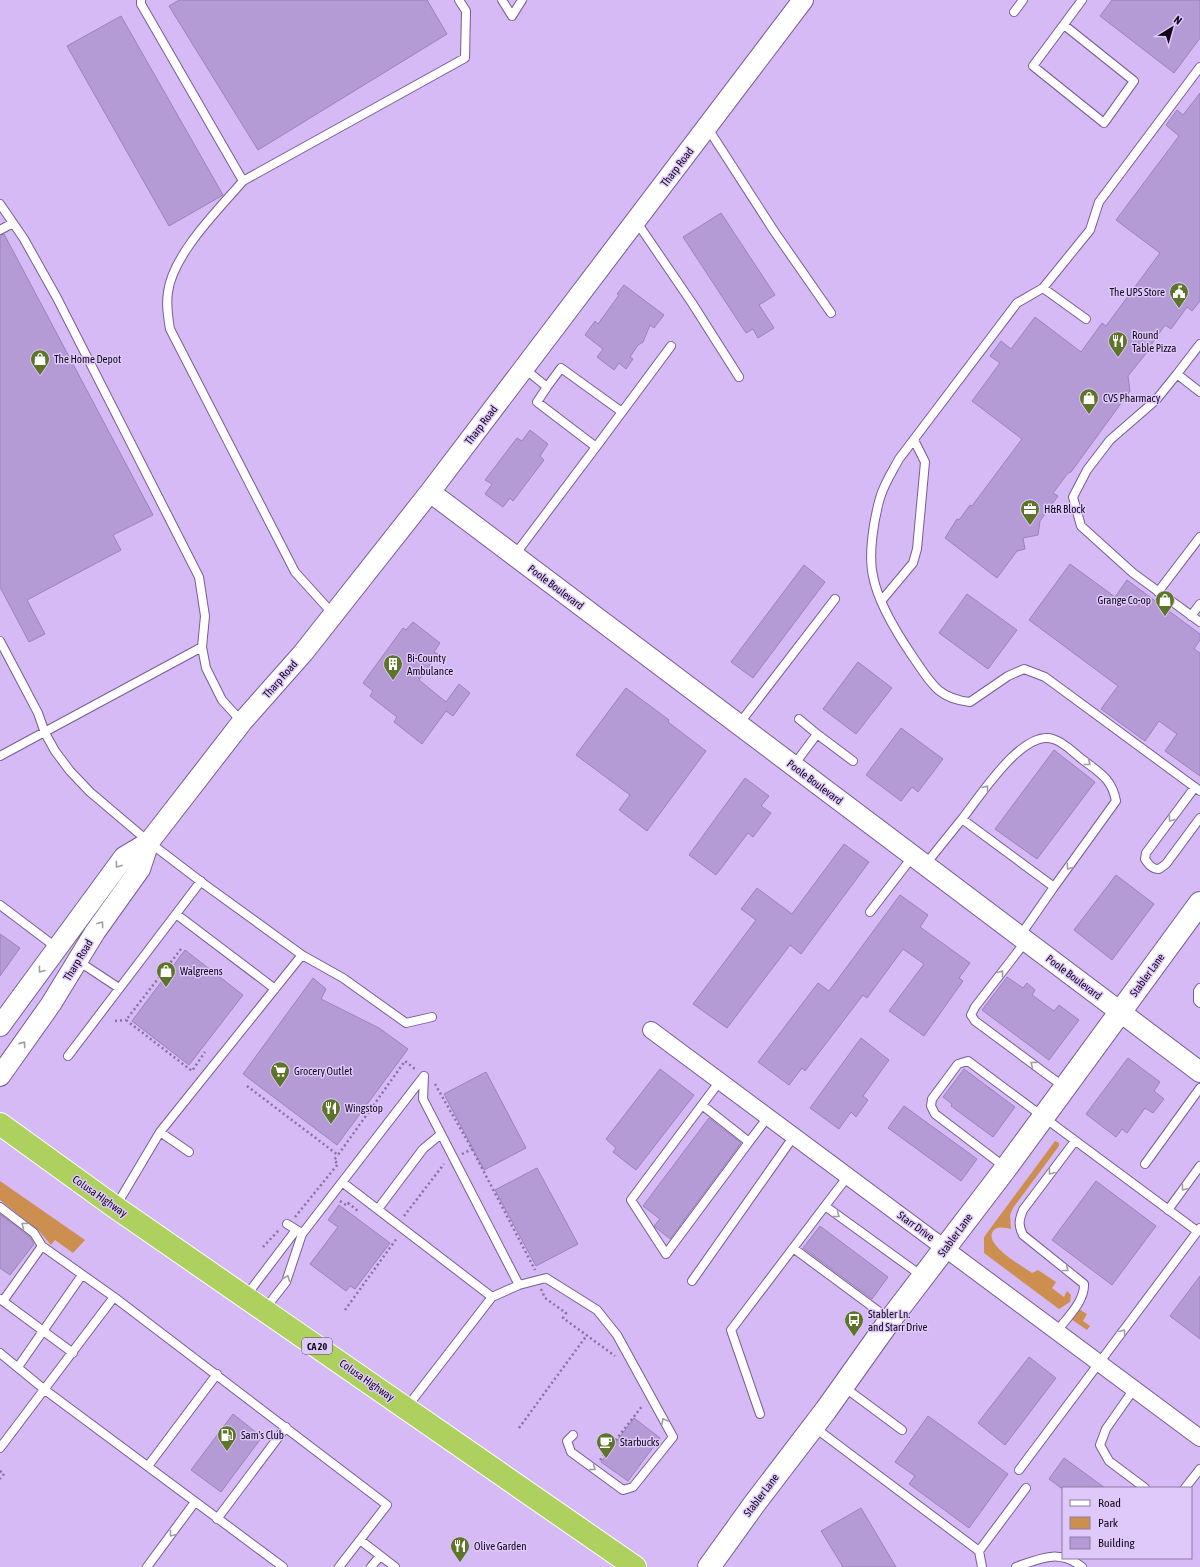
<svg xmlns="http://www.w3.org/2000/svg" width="1200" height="1567" font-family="'Asap Condensed',sans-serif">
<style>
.green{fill:#cd8f50}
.building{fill:#b59bd5;stroke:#9c82ba}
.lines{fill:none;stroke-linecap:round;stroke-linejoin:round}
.service-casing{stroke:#775e94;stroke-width:10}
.minor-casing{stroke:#775e94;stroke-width:18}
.tertiary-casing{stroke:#775e94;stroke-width:22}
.secondary-casing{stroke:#775e94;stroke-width:24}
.trunk-casing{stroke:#fff;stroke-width:24}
.path{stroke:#86729e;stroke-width:2.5;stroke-dasharray:2 3;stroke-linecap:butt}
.service{stroke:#fff;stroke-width:8}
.minor{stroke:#fff;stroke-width:16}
.tertiary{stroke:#fff;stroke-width:20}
.secondary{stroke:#fff;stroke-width:22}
.trunk{stroke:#aed05e;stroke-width:22}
.oneway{stroke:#a09ca4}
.labels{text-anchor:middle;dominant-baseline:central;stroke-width:3;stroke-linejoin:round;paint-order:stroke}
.shield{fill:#dfc9fa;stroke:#50425f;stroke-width:1}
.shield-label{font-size:10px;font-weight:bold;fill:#12081c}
.street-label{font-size:11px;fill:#12081c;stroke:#dfc9fa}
.poi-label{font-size:11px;fill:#12081c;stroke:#dfc9fa;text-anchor:start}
</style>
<rect width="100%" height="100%" fill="#d5baf6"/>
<!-- green -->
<path class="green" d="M1055,1141L1059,1143V1146L1013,1208L1010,1215L1011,1229C1005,1228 996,1225 992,1233C987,1246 1022,1266 1032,1273L1038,1270L1056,1282L1052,1288L1064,1297L1067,1291L1071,1295L1070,1302L1059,1309L984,1253V1237Z
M0,1181L85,1240L73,1253L55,1240L51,1245L39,1231L0,1200Z
M1079,1309L1087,1314L1083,1321L1090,1326L1087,1330L1071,1319Z"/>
<!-- building -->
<path class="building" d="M179,0H427L447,34L258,150L169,6Z
M1112,0H1200V38L1174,73L1100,16Z
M121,16L223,195L169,226L67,46Z
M1200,93V301L1192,311L1187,307L1171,329L1165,325L1151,345L1152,346L1128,376L1130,391L1071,472L1068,473L1053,493L1058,496L1040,521L1038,535L1023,538L1025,549L1017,551L997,578L945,538L957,519L959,520L970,505L972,506L1022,439L972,401L1000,363L990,356L1001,341L1011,349L1035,317L1081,352L1102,323L1106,326L1160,253L1116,220L1179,136L1166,125L1177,110L1183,115Z
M721,213L775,295L759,305L774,328L758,338L753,329L746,333L683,237Z
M4,234L153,515L113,535L121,550L27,600L45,634L29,642L0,587V235Z
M624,285L664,315L654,328L650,325L643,342L638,345L630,357L633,359L626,369L619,363L614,370L597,357L603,349L585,335L595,321L598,324L619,295L617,294Z
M530,430L548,444L540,456L544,460L513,501L510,498L503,507L485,494L492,484L485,480L517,438L522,441Z
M1070,564L1115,597L1127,580L1200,634V640L1194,649L1200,653V776L1165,751L1177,734L1159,721L1145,741L1101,709L1118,686L1029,620Z
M804,565L825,582L753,678L731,662Z
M967,594L1017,630L988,669L939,633Z
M413,622L440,643L434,652L438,654L419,680L446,702L459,684L470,693L453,716L446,711L422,744L394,722L397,717L370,696L373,691L363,683L403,628L406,630Z
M858,662L892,688L856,734L823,709Z
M626,688L669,720L668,722L706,751L647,831L619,810L630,795L576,755Z
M901,728L943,759L918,792L912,787L901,801L866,775Z
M1054,750L1095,782L1037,859L995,829Z
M745,778L769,796L761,806L771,813L753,837L748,833L716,875L689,855Z
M844,844L869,862L801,954L790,945L727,1028L693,1004L756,920L741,909L757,888L792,914Z
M1116,875L1154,904L1112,960L1074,930Z
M900,895L928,915L920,927L970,963L959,978L963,981L924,1036L889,1011L924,964L903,949L867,998L863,995L805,1071L802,1068L789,1085L758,1062L818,983L829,991Z
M0,934L20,948L0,976Z
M185,950L243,995L189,1065L132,1021Z
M1007,977L1023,988L1027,983L1035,990L1032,995L1054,1011L1059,1005L1079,1020L1049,1060L982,1010Z
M313,978L326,989L321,999L379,1028L408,1049L337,1145L243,1074Z
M861,1038L889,1060L863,1096L868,1100L856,1117L851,1112L839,1129L810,1108Z
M1128,1058L1160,1082L1154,1091L1164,1099L1153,1113L1145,1108L1127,1133L1122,1129L1116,1137L1086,1114Z
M660,1069L694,1095L636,1170L613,1152L616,1148L606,1139Z
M964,1069L1015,1107L993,1137L951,1106L952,1104L943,1097Z
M486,1072L526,1148L484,1170L444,1094Z
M904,1106L977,1159L961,1181L888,1128Z
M709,1118L741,1143L670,1239L654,1226L660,1219L643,1206Z
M537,1168L578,1244L536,1266L495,1190Z
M1096,1181L1156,1226L1112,1285L1052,1240Z
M339,1205L390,1243L355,1289L350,1286L346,1291L310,1264L338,1227L328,1220Z
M0,1214L30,1237L34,1244L10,1275L0,1268Z
M820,1226L888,1277L872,1299L803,1248Z
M1200,1276V1339L1170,1316Z
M1029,1357L1056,1378L1005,1445L978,1423Z
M233,1414L262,1437L221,1492L191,1470Z
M928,1416L1008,1474L969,1528L909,1484L915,1476L895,1462Z
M634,1418L660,1438L628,1481L601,1462Z
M1064,1458L1105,1488H1061L1049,1479Z
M861,1508L896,1567H843L821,1531Z"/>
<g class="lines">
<!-- service casing -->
<g class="service-casing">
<path id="service" d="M141,0V4L243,181L465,58L466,11L459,0
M502,0L512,16L522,0
M1014,12L1023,0
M1064,25L1134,81L1104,123L1033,66L1082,0
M1200,67L1099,202L1090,230L1043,288L1017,303L899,459C892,472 884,484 880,498C874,519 868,554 873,576C878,603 898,635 913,657C931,683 937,698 970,702L1008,676L1024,669L1045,677L1200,791
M707,127L774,231L831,313
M243,181C219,209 173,254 168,292C166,305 168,317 170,329L295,572L333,614
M0,204L24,239L57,298L199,577L205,616L202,647L206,668L222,700L242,722
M636,221L692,303L739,377
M0,230L13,223
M1043,288L1086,319
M1200,344L1177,374L1200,392
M1177,374L1156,400L1110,440L1087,470L1073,497L1081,526L1133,573L1200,622
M547,387L561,368L622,412L671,346
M596,447L622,412
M514,556L596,447L537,402L547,387L525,369
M1158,592L1200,537
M882,600L913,563L917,549L925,462L914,440
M1191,616L1200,604
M0,641L38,713L45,733L55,751L70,771L90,792L149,842L204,884L302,955L343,978L406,1023L432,1017
M799,719L817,734
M739,724L835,599
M0,756L202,647
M794,765L817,734L853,761
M1195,787L1146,853L1145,859C1149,865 1152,869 1159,869L1166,864L1200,818
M962,819C979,798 1022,729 1053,739C1064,742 1074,753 1083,760C1100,773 1112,779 1116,801L1054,887
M925,865L962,819L1054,887L1020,936
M0,905L57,948
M870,912L913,856
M176,914L275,989
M1026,941L975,1007L971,1015L975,1021L1064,1087
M78,961L119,988
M1200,988L1198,991V1001L1200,1003
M68,1056L201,881
M424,1076L423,1099L519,1285
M702,1105L720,1081
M160,1132L189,1152
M749,1142L702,1105L631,1200L666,1254L749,1142L768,1117
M1145,1164L1200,1088
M1006,1168L935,1114L931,1106L932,1099L958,1064L968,1061L1197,1231
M848,1176L825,1206L922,1276
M342,1182L492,1297
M116,1206L160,1132L302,955
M0,1207L34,1233L42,1246L114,1297
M378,1209L423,1149L441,1134
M1168,1210L1200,1166
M287,1224L300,1232
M793,1248L889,1319
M692,1281L794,1136
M246,1296L296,1230
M0,1299L73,1353
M3,1301L42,1246
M265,1309L286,1282L302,1234L424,1076
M1057,1331C1067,1318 1085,1301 1084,1284L1023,1235C1018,1225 1019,1220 1023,1210L1075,1141
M0,1353L45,1390L283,1567
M18,1367L82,1275
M844,1387L902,1430
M1134,1389L1106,1429L1100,1445L1109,1461L1145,1488
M407,1407L492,1297L519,1285L546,1278L597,1310L617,1335L673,1437L633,1487L623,1490L571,1452L567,1441L573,1435
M760,1414L731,1330L825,1206
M814,1427L979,1551L982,1567
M0,1448L114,1297L387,1505L339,1567
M148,1466L217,1374
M1019,1470L1200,1228
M1185,1488L1200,1469
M217,1519L286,1427
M360,1540L395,1567
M979,1551L1026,1488
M147,1567L195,1502
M371,1567L380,1556
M1016,1567C1041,1558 1059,1549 1082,1567"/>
</g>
<!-- minor casing -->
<g class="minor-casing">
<path id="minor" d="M651,1030L1200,1438"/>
</g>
<!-- tertiary casing -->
<g class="tertiary-casing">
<path id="tertiary" d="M430,492L1200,1072
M0,1026L124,857L149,842
M0,1076L51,1004L95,932L140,869L149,842L242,722L303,653L430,492L803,0"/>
</g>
<!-- secondary casing -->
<g class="secondary-casing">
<path id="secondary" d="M709,1567L755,1503L826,1410L890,1320L1006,1168L1200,903"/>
</g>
<!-- trunk casing -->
<g class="trunk-casing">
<path id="trunk" d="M0,1124L115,1207L635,1567"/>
</g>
<!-- path -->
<path class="path" d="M181,949L126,1020L192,1071L205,1052
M115,1021L126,1020
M435,1084L472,1149L535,1270
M247,1086L338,1155L405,1061L415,1069
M462,1154L472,1149
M340,1201L346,1205L348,1203L358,1211
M404,1216L444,1164
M295,1217L338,1164L334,1160L338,1155
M263,1247L279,1230
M541,1289L545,1298L566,1313L563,1318L615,1356
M345,1310L397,1238
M519,1428L587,1335
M600,1460L643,1405
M0,1471L4,1474L0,1479"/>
<!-- service -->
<use href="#service" class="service"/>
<!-- minor -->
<use href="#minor" class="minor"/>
<!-- tertiary -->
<use href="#tertiary" class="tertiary"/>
<!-- secondary -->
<use href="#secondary" class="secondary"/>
<!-- trunk -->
<use href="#trunk" class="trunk"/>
</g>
<!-- one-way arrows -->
<defs><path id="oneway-chevron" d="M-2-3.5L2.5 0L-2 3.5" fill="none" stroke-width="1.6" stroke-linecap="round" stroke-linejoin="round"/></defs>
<g class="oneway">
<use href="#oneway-chevron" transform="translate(1088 763) rotate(38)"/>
<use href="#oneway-chevron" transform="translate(986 788) rotate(-52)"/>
<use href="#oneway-chevron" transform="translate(1171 819) rotate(126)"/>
<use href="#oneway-chevron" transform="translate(118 865) rotate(126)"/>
<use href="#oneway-chevron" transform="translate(1069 867) rotate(126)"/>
<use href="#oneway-chevron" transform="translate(101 924) rotate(-54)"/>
<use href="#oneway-chevron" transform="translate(41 970) rotate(127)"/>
<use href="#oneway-chevron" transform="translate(1001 973) rotate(-52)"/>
<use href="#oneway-chevron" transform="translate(23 1044) rotate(-55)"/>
<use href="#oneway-chevron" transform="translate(1033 1064) rotate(-143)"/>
<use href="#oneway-chevron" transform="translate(1051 1172) rotate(127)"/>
<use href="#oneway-chevron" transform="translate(1184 1188) rotate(127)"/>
<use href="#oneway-chevron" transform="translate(837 1215) rotate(36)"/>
<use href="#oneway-chevron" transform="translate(24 1225) rotate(-143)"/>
<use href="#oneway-chevron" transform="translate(1066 1269) rotate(39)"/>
<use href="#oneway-chevron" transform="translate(287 1278) rotate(-68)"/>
<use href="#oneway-chevron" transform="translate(1123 1332) rotate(-54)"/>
<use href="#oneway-chevron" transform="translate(664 1421) rotate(-119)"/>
<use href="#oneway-chevron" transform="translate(593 1468) rotate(36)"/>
<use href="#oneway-chevron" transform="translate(172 1534) rotate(127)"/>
</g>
<!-- icons -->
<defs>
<g id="civic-pin" transform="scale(1)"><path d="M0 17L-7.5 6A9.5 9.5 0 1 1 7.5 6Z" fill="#5d7528" stroke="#dfc9fa"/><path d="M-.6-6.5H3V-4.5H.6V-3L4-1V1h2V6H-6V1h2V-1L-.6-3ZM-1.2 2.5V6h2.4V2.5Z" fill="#fff"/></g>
<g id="restaurant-pin" transform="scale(1)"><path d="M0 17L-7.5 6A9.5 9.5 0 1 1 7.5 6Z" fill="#5d7528" stroke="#dfc9fa"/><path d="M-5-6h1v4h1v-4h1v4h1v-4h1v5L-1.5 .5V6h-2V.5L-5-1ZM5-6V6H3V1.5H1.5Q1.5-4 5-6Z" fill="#fff"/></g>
<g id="shop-pin" transform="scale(1)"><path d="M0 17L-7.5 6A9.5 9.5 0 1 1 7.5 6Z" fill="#5d7528" stroke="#dfc9fa"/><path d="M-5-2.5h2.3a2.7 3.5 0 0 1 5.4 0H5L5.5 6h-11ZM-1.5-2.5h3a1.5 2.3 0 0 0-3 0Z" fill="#fff"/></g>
<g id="office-pin" transform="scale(1)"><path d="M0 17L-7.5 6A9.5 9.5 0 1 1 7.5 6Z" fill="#5d7528" stroke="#dfc9fa"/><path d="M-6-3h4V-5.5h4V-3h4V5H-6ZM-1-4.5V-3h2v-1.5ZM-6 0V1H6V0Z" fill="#fff"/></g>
<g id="building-pin" transform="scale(1)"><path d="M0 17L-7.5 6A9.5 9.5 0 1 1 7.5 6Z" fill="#5d7528" stroke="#dfc9fa"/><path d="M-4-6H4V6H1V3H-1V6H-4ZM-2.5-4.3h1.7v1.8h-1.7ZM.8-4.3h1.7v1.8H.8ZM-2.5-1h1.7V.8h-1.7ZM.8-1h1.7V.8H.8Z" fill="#fff"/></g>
<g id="supermarket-pin" transform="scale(1)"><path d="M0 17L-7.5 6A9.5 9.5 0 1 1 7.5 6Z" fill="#5d7528" stroke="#dfc9fa"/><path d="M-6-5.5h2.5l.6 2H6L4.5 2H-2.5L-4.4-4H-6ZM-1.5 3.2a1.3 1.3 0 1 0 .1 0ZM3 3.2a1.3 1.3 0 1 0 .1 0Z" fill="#fff"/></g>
<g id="bus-pin" transform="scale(1)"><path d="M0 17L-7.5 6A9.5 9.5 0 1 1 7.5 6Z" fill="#5d7528" stroke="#dfc9fa"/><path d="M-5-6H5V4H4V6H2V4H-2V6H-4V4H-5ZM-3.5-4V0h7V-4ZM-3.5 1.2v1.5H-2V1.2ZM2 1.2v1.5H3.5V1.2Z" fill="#fff"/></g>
<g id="fuel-pin" transform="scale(1)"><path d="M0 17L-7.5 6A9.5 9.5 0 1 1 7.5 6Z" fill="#5d7528" stroke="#dfc9fa"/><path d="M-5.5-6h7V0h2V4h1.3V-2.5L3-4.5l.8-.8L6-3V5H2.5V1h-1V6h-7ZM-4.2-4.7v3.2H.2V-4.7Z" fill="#fff"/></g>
<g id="cafe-pin" transform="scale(1)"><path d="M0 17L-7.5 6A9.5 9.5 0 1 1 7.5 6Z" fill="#5d7528" stroke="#dfc9fa"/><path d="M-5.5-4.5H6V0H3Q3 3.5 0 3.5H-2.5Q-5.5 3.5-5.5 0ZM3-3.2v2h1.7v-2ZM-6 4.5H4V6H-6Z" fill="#fff"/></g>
</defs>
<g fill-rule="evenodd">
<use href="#civic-pin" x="1179" y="292"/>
<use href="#restaurant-pin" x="1118" y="341"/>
<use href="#shop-pin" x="40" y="359"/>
<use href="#shop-pin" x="1089" y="398"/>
<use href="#office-pin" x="1030" y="509"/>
<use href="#shop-pin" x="1165" y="600"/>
<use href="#building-pin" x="393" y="664"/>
<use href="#shop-pin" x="166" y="971"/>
<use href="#supermarket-pin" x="280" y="1071"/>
<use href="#restaurant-pin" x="331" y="1108"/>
<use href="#bus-pin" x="854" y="1320"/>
<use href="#fuel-pin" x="227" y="1435"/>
<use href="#cafe-pin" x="606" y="1442"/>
<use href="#restaurant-pin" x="460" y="1546"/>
</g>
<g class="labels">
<!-- shield labels -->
<rect class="shield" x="302" y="1338" width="30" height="16" rx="3"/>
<g class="shield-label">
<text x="317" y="1346">CA 20</text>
</g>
<!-- street labels -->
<g class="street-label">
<text transform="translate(677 167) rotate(-53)">Tharp Road</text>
<text transform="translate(481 425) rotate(-53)">Tharp Road</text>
<text transform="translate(556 587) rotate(37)">Poole Boulevard</text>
<text transform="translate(280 679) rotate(-49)">Tharp Road</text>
<text transform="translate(815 782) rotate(37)">Poole Boulevard</text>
<text transform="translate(78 960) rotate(-59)">Tharp Road</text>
<text transform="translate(1147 975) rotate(-54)">Stabler Lane</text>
<text transform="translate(1074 977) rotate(37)">Poole Boulevard</text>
<text transform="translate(100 1196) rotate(35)">Colusa Highway</text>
<text transform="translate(916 1226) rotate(36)">Starr Drive</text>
<text transform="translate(955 1235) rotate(-54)">Stabler Lane</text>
<text transform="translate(367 1380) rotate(35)">Colusa Highway</text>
<text transform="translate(761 1495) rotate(-53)">Stabler Lane</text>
</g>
<!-- poi labels -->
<g class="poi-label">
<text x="1165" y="292" text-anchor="end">The UPS Store</text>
<text x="1132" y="335">Round<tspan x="1132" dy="13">Table Pizza</tspan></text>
<text x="54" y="359">The Home Depot</text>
<text x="1103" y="398">CVS Pharmacy</text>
<text x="1044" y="509">H&amp;R Block</text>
<text x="1151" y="600" text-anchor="end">Grange Co-op</text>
<text x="407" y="658">Bi-County<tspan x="407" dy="13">Ambulance</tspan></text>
<text x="180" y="971">Walgreens</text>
<text x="294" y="1071">Grocery Outlet</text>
<text x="345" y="1108">Wingstop</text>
<text x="868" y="1314">Stabler Ln.<tspan x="868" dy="13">and Starr Drive</tspan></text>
<text x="241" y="1435">Sam's Club</text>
<text x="620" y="1442">Starbucks</text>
<text x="474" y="1546">Olive Garden</text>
</g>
</g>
<!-- legend -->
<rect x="1062" y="1487" width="130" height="72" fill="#dfc9fa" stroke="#8d7ca1"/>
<rect x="1070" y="1500" width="20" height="6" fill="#ffffff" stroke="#8d7ca1"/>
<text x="1098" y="1507" font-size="12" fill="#12081c">Road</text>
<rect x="1070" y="1517" width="20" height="12" fill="#cd8f50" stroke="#8d7ca1"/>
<text x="1098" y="1527" font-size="12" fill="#12081c">Park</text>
<rect x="1070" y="1537" width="20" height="12" fill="#b59bd5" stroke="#8d7ca1"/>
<text x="1098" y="1547" font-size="12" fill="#12081c">Building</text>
<!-- north arrow -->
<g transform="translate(1172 28) rotate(37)" stroke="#dfc9fa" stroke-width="3" paint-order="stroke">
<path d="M0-3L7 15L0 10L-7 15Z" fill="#12081c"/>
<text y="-6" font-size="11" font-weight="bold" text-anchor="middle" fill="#12081c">N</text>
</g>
</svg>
